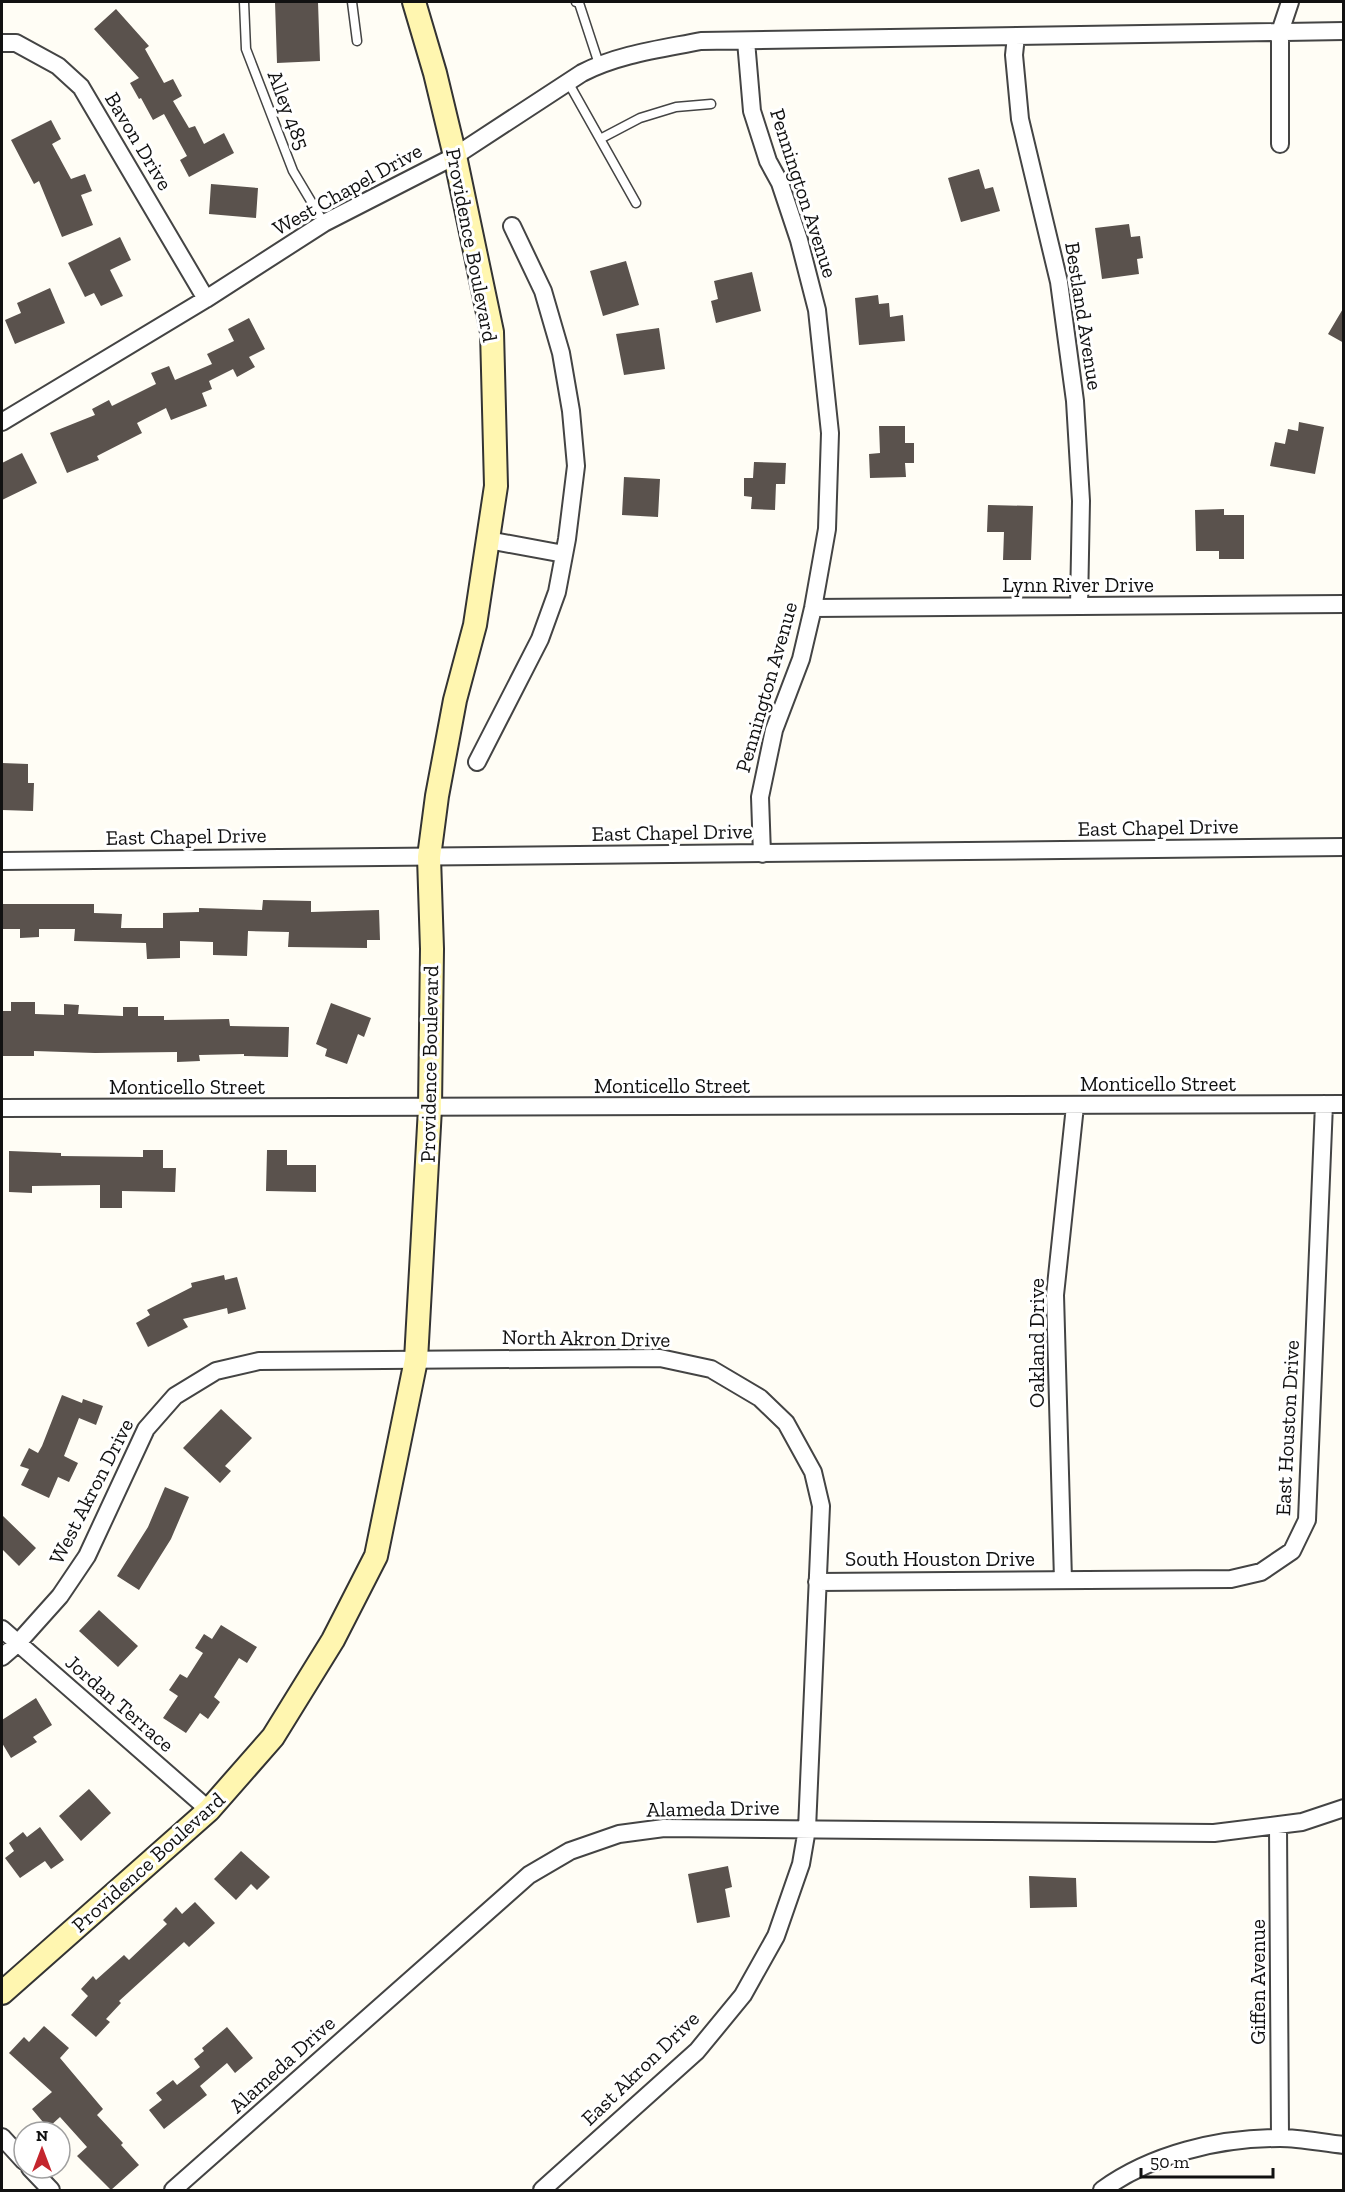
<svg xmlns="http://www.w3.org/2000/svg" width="1345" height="2192" font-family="'Zilla Slab',serif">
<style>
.building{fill:#5a524d}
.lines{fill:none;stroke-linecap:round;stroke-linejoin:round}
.service-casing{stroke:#444;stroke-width:11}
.minor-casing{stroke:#444;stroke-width:20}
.secondary-casing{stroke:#333;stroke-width:26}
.service{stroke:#fff;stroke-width:8}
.minor{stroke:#fff;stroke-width:16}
.secondary{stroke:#fff6b0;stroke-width:22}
.labels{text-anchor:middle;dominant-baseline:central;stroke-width:6;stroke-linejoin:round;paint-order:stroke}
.street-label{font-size:21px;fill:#111;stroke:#fff}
</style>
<rect width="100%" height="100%" fill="#fffdf5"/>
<!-- building -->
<path class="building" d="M275,2H318L320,61L277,63Z
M116,9L149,46L145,49L164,83L173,79L182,96L173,101L189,128L195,126L204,144L224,133L234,153L189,177L180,160L187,156L164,114L153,120L141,98L139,99L130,83L139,78L94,29Z
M51,120L61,139L52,144L71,179L85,174L92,191L81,195L93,225L62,237L39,181L34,184L11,140Z
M979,169L985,189L993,187L1000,211L961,222L948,178Z
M211,184L258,188L256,218L209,214Z
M1129,224L1131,237L1140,236L1143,258L1137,259L1139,274L1102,279L1095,228Z
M120,237L131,260L110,270L123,296L101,306L94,293L85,297L68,263Z
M626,261L639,305L603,316L590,271Z
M752,272L761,311L716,323L711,301L718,299L714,281Z
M50,288L65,323L15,344L5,320L21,313L17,303Z
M878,295L879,304L889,303L890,317L903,315L905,341L859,345L855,298Z
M1344,307V343L1328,334Z
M249,318L265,349L249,357L255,367L237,377L233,369L209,381L212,389L202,393L207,406L171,420L166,408L137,423L142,433L97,456L99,460L67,473L50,433L95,415L92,409L109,400L112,406L156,384L151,373L169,366L175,380L212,364L207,354L234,341L228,329Z
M659,328L665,369L624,375L616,334Z
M1299,422L1324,427L1315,474L1270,466L1275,442L1285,444L1288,429L1298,431Z
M879,426H905V443H914V463H905L906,477L870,478L869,454L880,453Z
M22,453L37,483L2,500V463Z
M754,462L786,463L785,484H776L775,510L751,509L752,497L744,496V478H753Z
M624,477L660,479L658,517L622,515Z
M988,505L1033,506L1031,560H1003L1004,532H987Z
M1224,509V515H1244V559H1219V551H1196L1195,510Z
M2,763L28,764V783H34L33,811L2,810Z
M263,900L311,901V912L379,910L380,940H367V948L288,947L289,932L248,931L247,956L213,955V942L180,941V958L147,959L146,943L74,941L75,929H39V937L20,938V929H3V904H94V913L122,914L121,928H163V913L199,912V908L262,910Z
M11,1002H35V1014L64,1015V1004L79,1005L78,1014L123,1016V1007H138V1016H164V1020L229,1019L230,1026L289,1027L288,1057L244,1056V1054L199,1055L200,1061L177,1062V1052L95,1053L34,1051V1056H2V1011H11Z
M331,1003L371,1018L364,1037L358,1034L347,1064L325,1056L327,1049L316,1044Z
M143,1150H163V1168H176L175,1192L122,1191V1208H100V1185L32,1186V1193L9,1192V1151L61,1153V1156L143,1157Z
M267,1150H287V1165H316V1192L266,1191Z
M224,1275L225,1280L237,1277L246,1309L228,1314L227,1308L183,1319L188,1327L148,1347L136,1323L150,1315L147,1310L192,1287L191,1283Z
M62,1395L82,1403L83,1399L103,1406L96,1425L79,1418L64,1456L78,1463L69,1482L58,1477L49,1498L21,1485L29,1469L20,1466L29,1448L38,1453L42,1446Z
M221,1409L252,1438L225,1466L231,1471L220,1483L183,1448Z
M165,1487L189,1497L171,1539L139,1590L117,1576L148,1527Z
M2,1515L36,1548L19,1566L2,1549Z
M99,1610L138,1646L118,1667L79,1631Z
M221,1625L257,1647L247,1663L239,1658L214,1697L220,1702L208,1719L200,1713L186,1733L163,1718L178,1696L169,1690L180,1674L187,1678L203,1653L195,1648L204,1634L212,1639Z
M36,1698L52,1725L33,1737L37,1742L11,1758L2,1743V1720Z
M89,1789L111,1813L81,1841L59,1816Z
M40,1827L64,1860L51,1869L45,1861L20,1878L5,1858L14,1851L9,1843L23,1832L27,1837Z
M241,1851L270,1877L257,1890L251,1884L236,1900L214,1879Z
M728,1866L732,1887L725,1889L730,1917L697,1923L688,1874Z
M1029,1876L1076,1878L1077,1907L1030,1908Z
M195,1902L215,1923L189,1947L184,1942L119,2001L121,2003L106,2019L110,2022L96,2037L71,2015L88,1996L81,1989L93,1976L96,1980L124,1955L129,1960L167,1924L163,1920L176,1907L182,1914Z
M44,2026L69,2048L60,2058L103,2109L97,2115L123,2143L121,2145L139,2165L111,2190L77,2156L87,2147L60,2117L48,2128L32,2109L52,2092L9,2053L24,2037L29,2042Z
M227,2027L253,2058L235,2073L227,2063L200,2086L207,2095L164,2129L149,2110L162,2100L156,2093L173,2080L177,2085L200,2067L194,2059L204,2051L202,2048Z"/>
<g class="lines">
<!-- service casing -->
<g class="service-casing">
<path id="service" d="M244,2L246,49L293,171L324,223
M352,2L357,41
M576,2L579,3L599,64
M568,82L636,203
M600,139L640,118L676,107L711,104"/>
</g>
<!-- minor casing -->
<g class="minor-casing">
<path id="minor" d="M1016,36L1014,55L1020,119L1059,282L1075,401L1081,501L1079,606
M746,41L752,111L768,161L780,183L799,240L817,310L830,433L827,529L813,608L801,659L774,730L760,797L762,854
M2,43H16L58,66L81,87L206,299
M1280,144V32L1290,2
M2,422L206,299L324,223L455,156L582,73C619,54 661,49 701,41L1344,31
M488,540L564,554
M813,608L1344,604
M477,762L540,639L557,592L567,539L576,466L571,411L561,353L543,291L512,226
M2,861L1344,847
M2,1108L1344,1104
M1063,1580L1055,1295L1075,1106
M817,1582L1231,1579L1261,1572L1292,1551L1307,1520L1324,1104
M2,1629L209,1810
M2,1657L17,1644L60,1596L87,1556L146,1429L175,1396L216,1371L259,1361L660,1358L711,1369L760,1398L786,1423L813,1472L821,1506L807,1829L801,1864L776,1936L743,1995L697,2051L542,2190
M1278,1825L1280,2138
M2,2137L24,2161
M30,2168L51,2190
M173,2190L529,1875L570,1851L619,1834L664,1828L1214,1833L1302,1822L1344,1808
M1102,2190C1152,2154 1218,2138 1280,2138C1301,2138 1323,2143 1344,2145"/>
</g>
<!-- secondary casing -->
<g class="secondary-casing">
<path id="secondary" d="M2,1993L209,1810L273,1737L333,1640L376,1556L416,1360L430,1108L432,949L429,857L437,796L455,700L475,625L496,486L492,332L455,156L435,73L414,2"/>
</g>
<!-- service -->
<use href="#service" class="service"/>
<!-- minor -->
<use href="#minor" class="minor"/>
<!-- secondary -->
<use href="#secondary" class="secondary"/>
</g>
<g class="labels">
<!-- street labels -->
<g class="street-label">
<text transform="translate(289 110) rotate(69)">Alley 485</text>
<text transform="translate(139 141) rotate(59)">Bavon Drive</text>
<text transform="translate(347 189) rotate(-29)">West Chapel Drive</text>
<text transform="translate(804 193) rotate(72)">Pennington Avenue</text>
<text transform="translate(472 245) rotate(79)">Providence Boulevard</text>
<text transform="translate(1084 316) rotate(81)">Bestland Avenue</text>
<text x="1078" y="584">Lynn River Drive</text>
<text transform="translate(766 687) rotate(-74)">Pennington Avenue</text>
<text transform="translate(1158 827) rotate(-1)">East Chapel Drive</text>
<text transform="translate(672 832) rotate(-1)">East Chapel Drive</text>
<text transform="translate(186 836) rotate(-1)">East Chapel Drive</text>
<text transform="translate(429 1064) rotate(-89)">Providence Boulevard</text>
<text x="1158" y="1083">Monticello Street</text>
<text x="672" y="1085">Monticello Street</text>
<text x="187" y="1086">Monticello Street</text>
<text transform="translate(586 1338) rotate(1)">North Akron Drive</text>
<text transform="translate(1036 1343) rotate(-90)">Oakland Drive</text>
<text transform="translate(1287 1428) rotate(-87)">East Houston Drive</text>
<text transform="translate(91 1491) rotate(-63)">West Akron Drive</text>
<text x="940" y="1558">South Houston Drive</text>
<text transform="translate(120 1703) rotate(41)">Jordan Terrace</text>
<text transform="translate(713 1808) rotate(-1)">Alameda Drive</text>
<text transform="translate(148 1862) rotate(-42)">Providence Boulevard</text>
<text transform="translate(1257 1982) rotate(-90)">Giffen Avenue</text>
<text transform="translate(282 2064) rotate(-42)">Alameda Drive</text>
<text transform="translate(640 2068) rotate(-44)">East Akron Drive</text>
</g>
</g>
<!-- border -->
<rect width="1345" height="2192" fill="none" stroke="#111111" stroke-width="6"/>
<!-- north arrow -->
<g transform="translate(42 2150)"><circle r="28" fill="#ffffff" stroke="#a0a0a0" stroke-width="1.5"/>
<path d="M0-4.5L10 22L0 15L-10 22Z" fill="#c4262e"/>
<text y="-9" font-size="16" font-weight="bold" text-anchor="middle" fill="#111111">N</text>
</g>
<!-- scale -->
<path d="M1141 2168v9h132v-9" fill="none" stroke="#111111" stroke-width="3"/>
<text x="1150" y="2168" font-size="18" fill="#111111" stroke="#ffffff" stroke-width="4.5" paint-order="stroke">50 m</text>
</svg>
